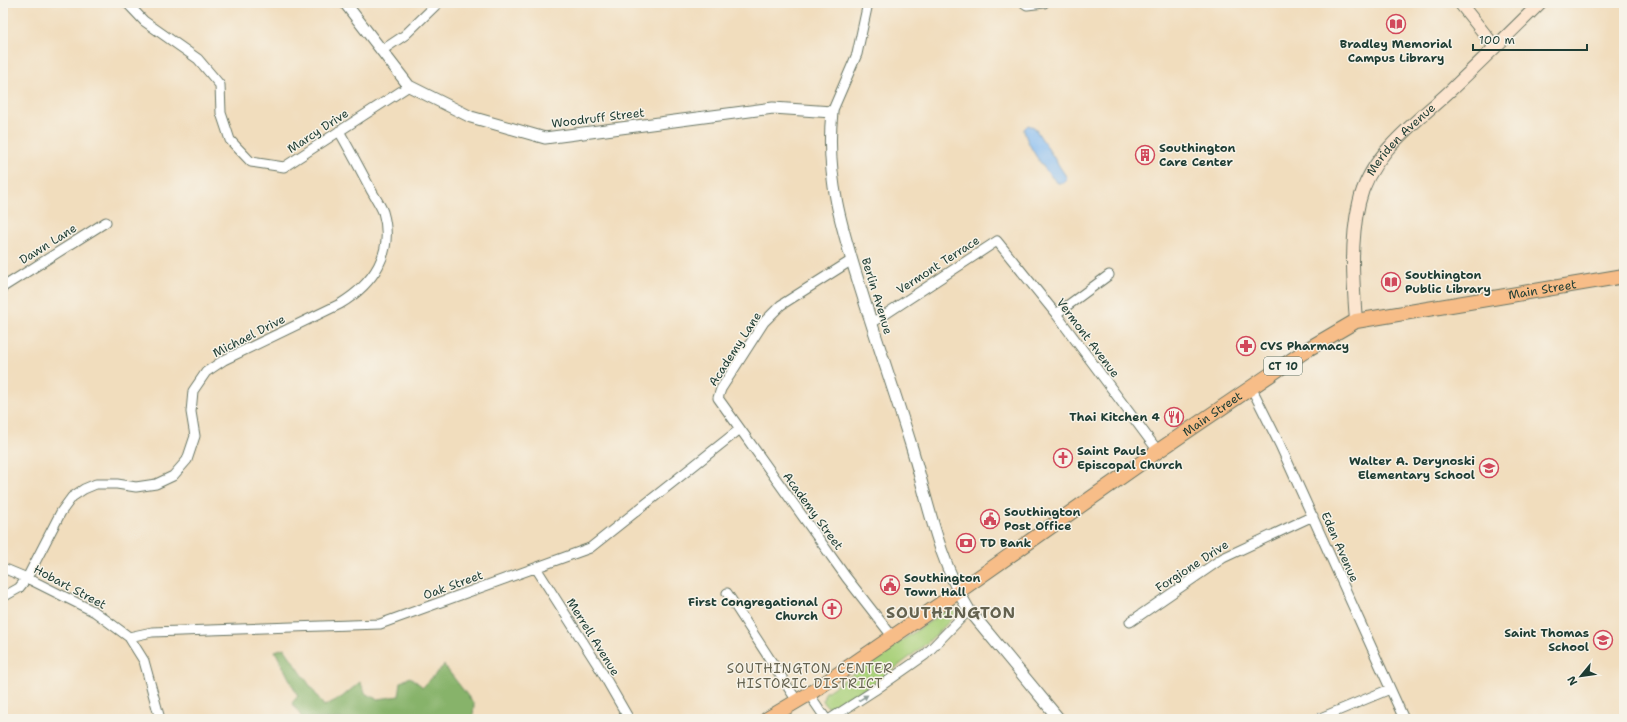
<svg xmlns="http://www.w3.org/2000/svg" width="1627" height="722" font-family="'Shantell Sans',sans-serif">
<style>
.green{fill:#aad17b;stroke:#648758}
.forest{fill:#87b36b;stroke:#537850}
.water{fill:#82baf2;stroke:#507c93}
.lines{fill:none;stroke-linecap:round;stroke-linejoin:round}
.minor-casing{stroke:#687564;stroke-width:11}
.tertiary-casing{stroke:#687564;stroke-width:13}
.secondary-casing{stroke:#687564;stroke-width:14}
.trunk-casing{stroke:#687564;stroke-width:16}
.minor{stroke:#fff;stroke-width:9}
.tertiary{stroke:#fff;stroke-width:11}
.secondary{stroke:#fce5cf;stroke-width:12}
.trunk{stroke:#f7bd88;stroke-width:14}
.oneway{fill:#8f9e9a}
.labels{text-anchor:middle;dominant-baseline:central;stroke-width:3;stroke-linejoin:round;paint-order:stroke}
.shield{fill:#f7f3e8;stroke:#60746a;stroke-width:1}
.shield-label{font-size:11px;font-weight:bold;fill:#1f3d34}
.poi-label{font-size:12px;font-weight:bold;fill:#1f3d34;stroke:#f7f3e8;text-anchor:start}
.street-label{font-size:12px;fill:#1f3d34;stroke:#f7f3e8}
.neighbourhood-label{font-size:13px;letter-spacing:1px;fill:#64624f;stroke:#f7f3e8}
.district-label{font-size:16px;font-weight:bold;letter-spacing:1px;fill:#64624f;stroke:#f7f3e8}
</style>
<rect width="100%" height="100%" fill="#f7f3e8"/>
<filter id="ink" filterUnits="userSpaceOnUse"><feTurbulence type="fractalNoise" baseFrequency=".025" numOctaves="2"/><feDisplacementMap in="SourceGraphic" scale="8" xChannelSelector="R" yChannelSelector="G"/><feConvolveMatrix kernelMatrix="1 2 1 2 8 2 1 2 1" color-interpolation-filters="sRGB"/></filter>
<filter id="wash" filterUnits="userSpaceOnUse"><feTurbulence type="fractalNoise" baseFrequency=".012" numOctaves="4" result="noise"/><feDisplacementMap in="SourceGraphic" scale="16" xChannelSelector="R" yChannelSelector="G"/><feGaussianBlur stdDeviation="0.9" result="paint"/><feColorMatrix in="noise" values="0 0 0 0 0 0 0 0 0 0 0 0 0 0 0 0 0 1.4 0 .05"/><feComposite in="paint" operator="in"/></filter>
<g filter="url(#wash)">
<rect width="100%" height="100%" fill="#f1ddbd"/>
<!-- green -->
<path class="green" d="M951,607L955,613L951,620C917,655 877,683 834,707C828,709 825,705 823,700L825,693Z"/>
<!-- forest -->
<path class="forest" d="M284,648L324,706L342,697L360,682L366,694L378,699L399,696L401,682L410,677L423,687L444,665L474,704L473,719H303L292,703L298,696L275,651Z"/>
<!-- water -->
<path class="water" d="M1028,125L1034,127L1067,178L1064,183H1058C1048,176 1024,141 1024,129Z"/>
</g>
<g filter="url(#ink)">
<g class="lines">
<!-- minor casing -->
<g class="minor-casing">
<path id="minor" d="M127,3L144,21L198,59L220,85L221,113L230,140L251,162L284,167L409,86
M1024,3L1027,5L1044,3
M381,51L405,35L438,3
M832,112L857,54L868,3
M852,260L781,305L764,322L721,389L718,398L846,577L892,636
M3,287L106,222
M1056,314L1109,275
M872,323L997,241L1056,314L1158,451
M1251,387L1280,445L1404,719
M3,568L27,578L95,612L129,637L144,661L160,719
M536,568L599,667L629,719
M727,593L797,701
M3,597L19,588L27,578L61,512L72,497L84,489L96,484H117L136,487L156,484L173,476L187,460L195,436L191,412L193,391L206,372L224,360L340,304C373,284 395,253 383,212C380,204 374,196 370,188C360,169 350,150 339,131
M1130,622L1223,558L1313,516
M129,637L152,632L380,624L590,548L740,429
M809,694L826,719
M830,719L875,690L925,655L969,610
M1318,719L1390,689"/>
</g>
<!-- tertiary casing -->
<g class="tertiary-casing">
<path id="tertiary" d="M345,3L409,86L471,117L545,138L773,108L832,112C825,176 842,230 861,290C877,342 895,393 911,445C928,501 938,560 969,610L1059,719"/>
</g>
<!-- secondary casing -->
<g class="secondary-casing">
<g id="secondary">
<path d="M1460,3L1495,47"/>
<path id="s1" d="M1356,321C1353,281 1350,242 1359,203C1370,153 1416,123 1451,90C1481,61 1511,32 1540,3"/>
</g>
</g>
<!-- trunk casing -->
<g class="trunk-casing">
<g id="trunk">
<path id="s2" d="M767,719L809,694L958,592L1158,451L1308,349L1356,321L1624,276"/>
</g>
</g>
<!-- minor -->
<use href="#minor" class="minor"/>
<!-- tertiary -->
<use href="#tertiary" class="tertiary"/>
<!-- secondary -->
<use href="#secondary" class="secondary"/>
<!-- trunk -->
<use href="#trunk" class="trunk"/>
</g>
<!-- one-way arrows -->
<defs><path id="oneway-solid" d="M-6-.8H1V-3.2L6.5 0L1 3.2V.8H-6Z"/></defs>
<use class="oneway" href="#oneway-solid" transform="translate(863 698) rotate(-32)"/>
</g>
<!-- icons -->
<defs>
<g id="library-ring" transform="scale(1)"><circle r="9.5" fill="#f7f3e8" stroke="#d1495b" stroke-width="1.5"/><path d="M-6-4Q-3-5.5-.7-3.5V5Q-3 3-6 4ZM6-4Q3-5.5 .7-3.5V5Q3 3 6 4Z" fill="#d1495b"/></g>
<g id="building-ring" transform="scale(1)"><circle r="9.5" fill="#f7f3e8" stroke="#d1495b" stroke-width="1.5"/><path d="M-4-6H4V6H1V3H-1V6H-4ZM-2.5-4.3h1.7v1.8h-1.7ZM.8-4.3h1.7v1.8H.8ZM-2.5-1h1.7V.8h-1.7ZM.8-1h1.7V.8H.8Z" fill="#d1495b"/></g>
<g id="pharmacy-ring" transform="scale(1)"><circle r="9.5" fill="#f7f3e8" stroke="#d1495b" stroke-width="1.5"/><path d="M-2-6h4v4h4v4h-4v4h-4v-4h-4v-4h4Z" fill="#d1495b"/></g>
<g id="restaurant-ring" transform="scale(1)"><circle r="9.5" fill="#f7f3e8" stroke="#d1495b" stroke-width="1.5"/><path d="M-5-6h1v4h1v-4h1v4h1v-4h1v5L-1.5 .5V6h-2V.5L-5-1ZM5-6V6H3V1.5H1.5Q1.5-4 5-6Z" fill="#d1495b"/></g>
<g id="church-ring" transform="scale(1)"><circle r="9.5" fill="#f7f3e8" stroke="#d1495b" stroke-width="1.5"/><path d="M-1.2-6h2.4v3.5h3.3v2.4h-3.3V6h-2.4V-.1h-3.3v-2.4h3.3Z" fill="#d1495b"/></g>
<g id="school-ring" transform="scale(1)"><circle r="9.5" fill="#f7f3e8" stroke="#d1495b" stroke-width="1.5"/><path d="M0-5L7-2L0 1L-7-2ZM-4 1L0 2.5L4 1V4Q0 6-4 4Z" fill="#d1495b"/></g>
<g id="civic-ring" transform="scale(1)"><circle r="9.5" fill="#f7f3e8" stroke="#d1495b" stroke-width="1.5"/><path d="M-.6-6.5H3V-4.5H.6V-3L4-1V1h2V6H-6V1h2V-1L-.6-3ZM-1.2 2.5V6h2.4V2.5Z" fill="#d1495b"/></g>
<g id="bank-ring" transform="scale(1)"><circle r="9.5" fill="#f7f3e8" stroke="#d1495b" stroke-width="1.5"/><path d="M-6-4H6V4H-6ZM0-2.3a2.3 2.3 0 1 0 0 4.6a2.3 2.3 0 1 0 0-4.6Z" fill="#d1495b"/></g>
</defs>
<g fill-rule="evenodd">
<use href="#library-ring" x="1396" y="24"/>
<use href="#building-ring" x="1145" y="155"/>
<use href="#library-ring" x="1391" y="282"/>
<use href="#pharmacy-ring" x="1246" y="346"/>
<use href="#restaurant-ring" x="1174" y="417"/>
<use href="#church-ring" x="1063" y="458"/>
<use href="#school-ring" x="1489" y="468"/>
<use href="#civic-ring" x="990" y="519"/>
<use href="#bank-ring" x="966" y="543"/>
<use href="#civic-ring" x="890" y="585"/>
<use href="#church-ring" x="832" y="609"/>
<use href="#school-ring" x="1603" y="640"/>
</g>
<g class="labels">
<!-- shield labels -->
<rect class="shield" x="1264" y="357" width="38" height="18" rx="3"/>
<g class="shield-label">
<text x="1283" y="366">CT 10</text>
</g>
<!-- poi labels -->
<g class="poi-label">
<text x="1396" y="44" text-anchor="middle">Bradley Memorial<tspan x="1396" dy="14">Campus Library</tspan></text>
<text x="1159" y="148">Southington<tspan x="1159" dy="14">Care Center</tspan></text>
<text x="1405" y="275">Southington<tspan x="1405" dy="14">Public Library</tspan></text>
<text x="1260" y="346">CVS Pharmacy</text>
<text x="1160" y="417" text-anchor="end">Thai Kitchen 4</text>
<text x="1077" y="451">Saint Pauls<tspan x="1077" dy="14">Episcopal Church</tspan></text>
<text x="1475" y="461" text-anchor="end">Walter A. Derynoski<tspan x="1475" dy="14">Elementary School</tspan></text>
<text x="1004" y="512">Southington<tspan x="1004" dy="14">Post Office</tspan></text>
<text x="980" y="543">TD Bank</text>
<text x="904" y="578">Southington<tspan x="904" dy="14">Town Hall</tspan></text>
<text x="818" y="602" text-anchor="end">First Congregational<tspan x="818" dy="14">Church</tspan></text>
<text x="1589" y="633" text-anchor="end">Saint Thomas<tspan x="1589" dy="14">School</tspan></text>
</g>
<!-- street labels -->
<g class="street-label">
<text transform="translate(598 118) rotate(-7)">Woodruff Street</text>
<text transform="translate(318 131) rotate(-33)">Marcy Drive</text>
<text stroke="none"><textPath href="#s1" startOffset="196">Meriden Avenue</textPath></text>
<text transform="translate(48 244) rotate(-32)">Dawn Lane</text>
<text transform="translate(938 265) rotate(-33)">Vermont Terrace</text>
<text stroke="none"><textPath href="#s2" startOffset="900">Main Street</textPath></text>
<text transform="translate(877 296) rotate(73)">Berlin Avenue</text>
<text transform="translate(249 336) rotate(-27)">Michael Drive</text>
<text transform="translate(1088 338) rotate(53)">Vermont Avenue</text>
<text transform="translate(735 349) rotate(-57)">Academy Lane</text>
<text stroke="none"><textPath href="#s2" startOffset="540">Main Street</textPath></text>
<text transform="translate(813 511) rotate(54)">Academy Street</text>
<text transform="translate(1340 547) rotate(66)">Eden Avenue</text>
<text transform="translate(1192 566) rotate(-33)">Forgione Drive</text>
<text transform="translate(453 585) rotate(-20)">Oak Street</text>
<text transform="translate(70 587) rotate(28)">Hobart Street</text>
<text transform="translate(593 637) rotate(58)">Merrell Avenue</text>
</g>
<!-- neighbourhood labels -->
<g class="neighbourhood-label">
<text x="810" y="668">SOUTHINGTON CENTER<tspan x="810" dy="15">HISTORIC DISTRICT</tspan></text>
</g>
<!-- district labels -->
<g class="district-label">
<text x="951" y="612">SOUTHINGTON</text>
</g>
</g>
<!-- margin -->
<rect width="1627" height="722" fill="none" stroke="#f7f3e8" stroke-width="16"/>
<!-- north arrow -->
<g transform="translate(1581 676) rotate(241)" stroke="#f7f3e8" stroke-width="3" paint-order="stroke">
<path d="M0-3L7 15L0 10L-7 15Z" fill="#1f3d34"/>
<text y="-6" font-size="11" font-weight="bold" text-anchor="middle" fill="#1f3d34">N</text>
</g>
<!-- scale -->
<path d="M1473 44v6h114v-6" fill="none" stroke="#1f3d34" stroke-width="2"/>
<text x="1479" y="44" font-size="12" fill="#1f3d34" stroke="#f7f3e8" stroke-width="3" paint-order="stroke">100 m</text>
</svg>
